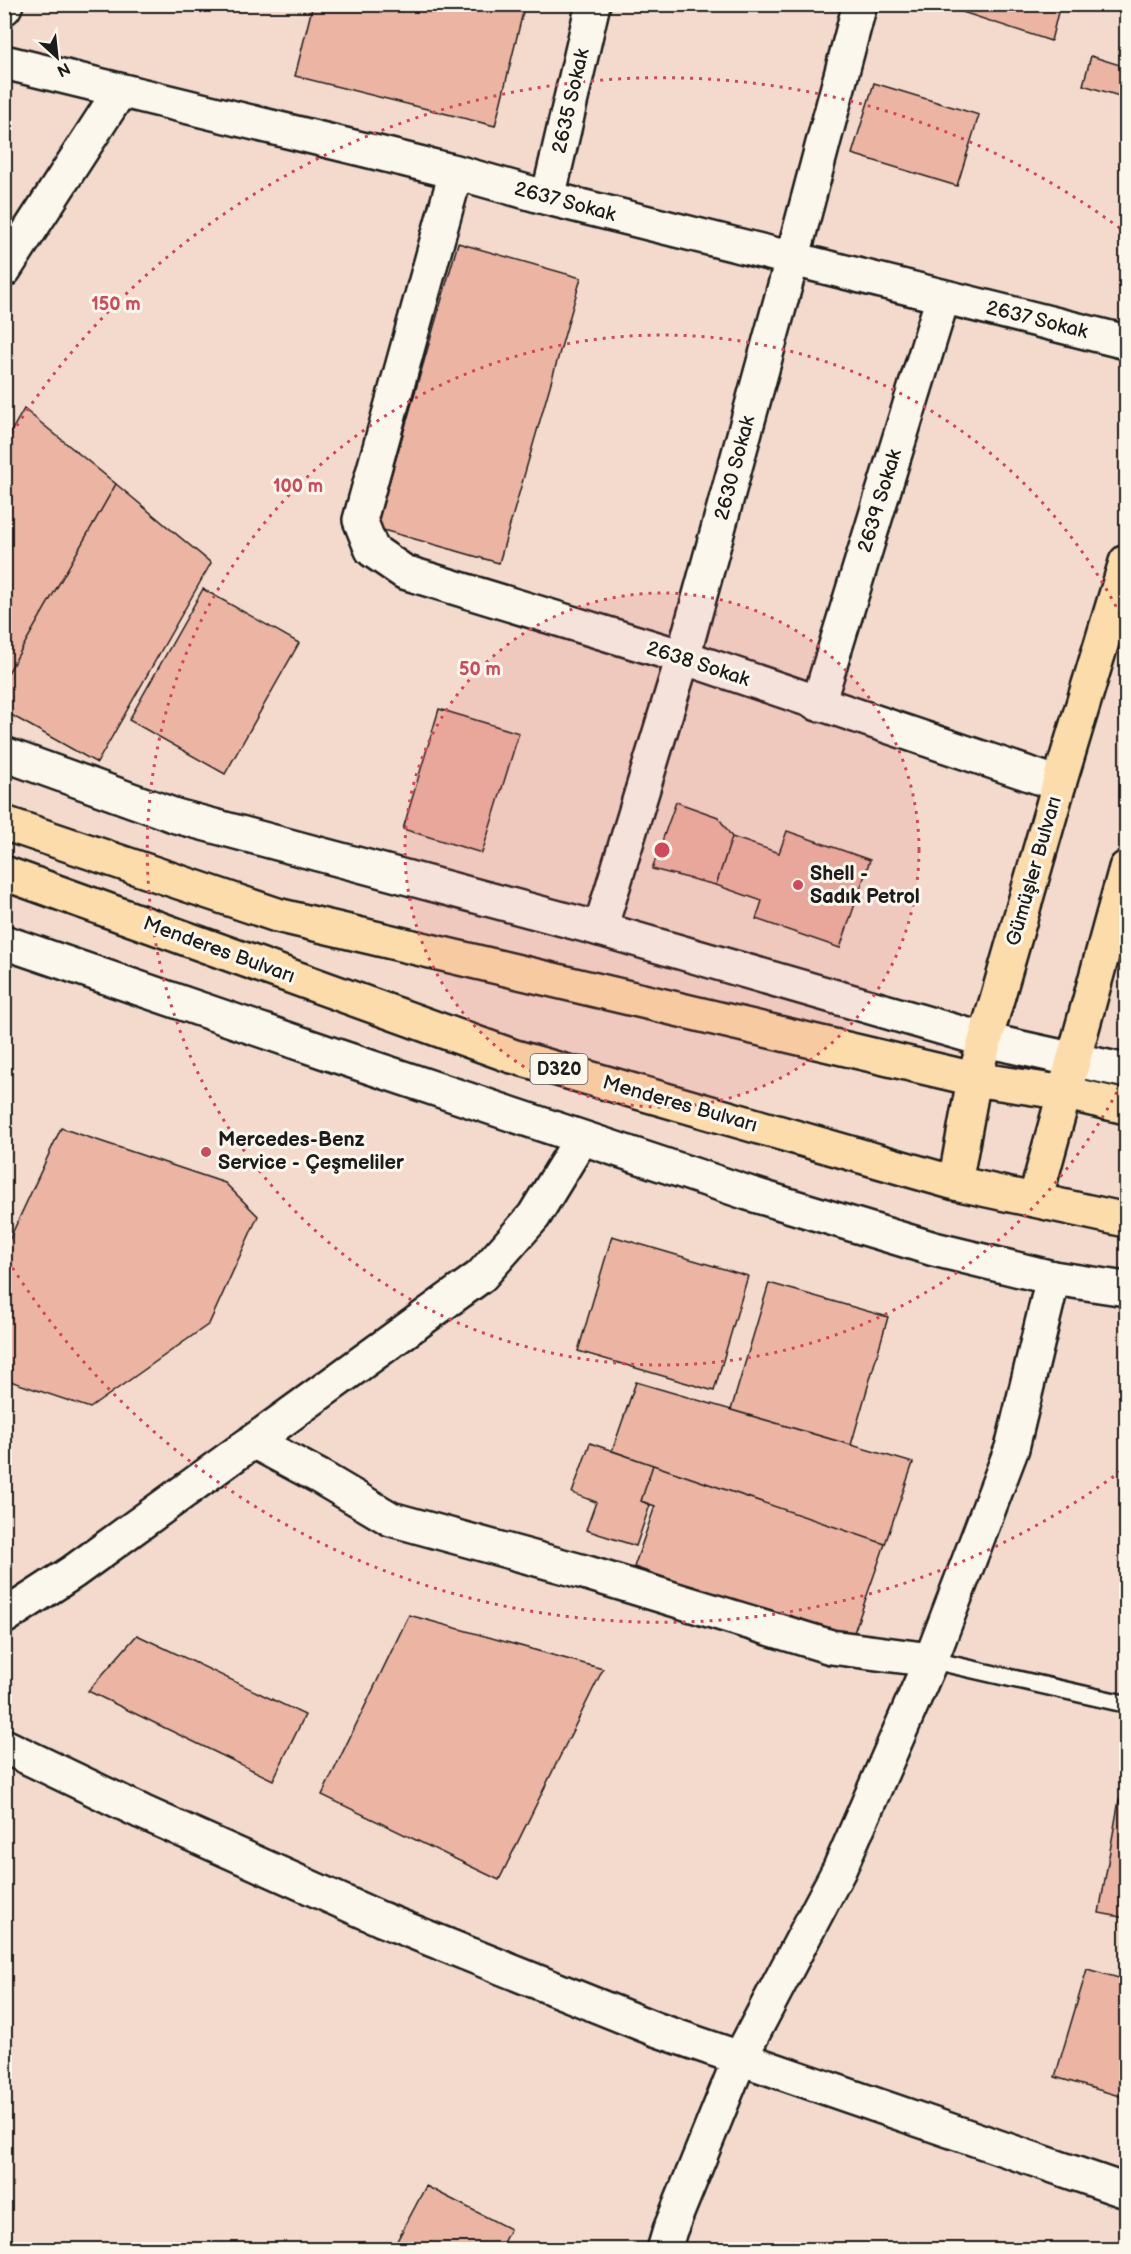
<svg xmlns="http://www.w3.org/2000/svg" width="1131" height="2254" font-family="'Balsamiq Sans',sans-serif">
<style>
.built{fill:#f4dacc}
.building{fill:#ecb4a3;stroke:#1c1c1c;stroke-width:1.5}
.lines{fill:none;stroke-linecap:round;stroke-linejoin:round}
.service-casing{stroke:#1c1c1c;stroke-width:21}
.minor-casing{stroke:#1c1c1c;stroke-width:38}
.secondary-casing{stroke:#1c1c1c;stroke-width:38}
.primary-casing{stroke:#1c1c1c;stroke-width:38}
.service{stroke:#fbf7ec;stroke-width:16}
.minor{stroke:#fbf7ec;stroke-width:33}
.secondary{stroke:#fbf7ec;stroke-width:33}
.primary{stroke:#fddcac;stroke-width:33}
.ring{fill:none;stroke:#d1495b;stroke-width:3;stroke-dasharray:3 6}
.poi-dot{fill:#d1495b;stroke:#fbf7ec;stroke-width:2}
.labels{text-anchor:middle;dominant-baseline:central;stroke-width:6;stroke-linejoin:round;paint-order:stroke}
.shield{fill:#fbf7ec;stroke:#5f5e5a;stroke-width:1.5}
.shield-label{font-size:18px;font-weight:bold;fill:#1c1c1c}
.street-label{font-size:20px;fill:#1c1c1c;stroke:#fbf7ec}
.poi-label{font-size:20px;font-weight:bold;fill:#1c1c1c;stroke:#fbf7ec;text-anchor:start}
.centre{fill:#d1495b;stroke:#fbf7ec;stroke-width:3}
.ring-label{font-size:18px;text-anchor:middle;font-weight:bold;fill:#d1495b;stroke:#fbf7ec;stroke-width:6;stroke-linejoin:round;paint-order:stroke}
</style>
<rect width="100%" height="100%" fill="#f8eadd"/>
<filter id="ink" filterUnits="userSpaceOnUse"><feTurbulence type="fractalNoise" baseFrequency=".0167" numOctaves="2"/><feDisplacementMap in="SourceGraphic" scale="12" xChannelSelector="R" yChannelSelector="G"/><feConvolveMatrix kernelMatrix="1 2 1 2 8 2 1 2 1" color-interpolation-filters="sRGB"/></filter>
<g filter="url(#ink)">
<!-- built -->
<path class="built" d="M5,5H1126V2249L5,2250Z"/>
<!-- building -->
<path class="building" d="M313,4H525L495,126L295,76Z
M938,4H1060L1051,41Z
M1091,56L1126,67V98L1083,85Z
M874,83L979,115L957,186L852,154Z
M458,243L581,278L499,563L376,528Z
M24,409L116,484L4,680V444Z
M116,484L211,563L97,763L4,711V680Z
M203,589L299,643L225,774L129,720Z
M439,709L519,733L482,853L403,829Z
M676,802L718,817L732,837L716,885L652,869Z
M787,831L870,860L840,948L756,919L762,901L716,885L732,837L779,853Z
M61,1128L225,1183L258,1216L209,1324L90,1408L4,1379V1251Z
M612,1236L748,1276L714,1391L578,1351Z
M769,1283L888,1317L851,1445L731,1410Z
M636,1382L913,1463L885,1544L612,1451Z
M590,1443L653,1465L641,1501L650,1505L636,1546L586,1530L596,1502L572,1493Z
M653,1465L885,1544L851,1641L634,1567L655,1506L641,1501Z
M409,1615L603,1669L499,1880L322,1795Z
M137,1635L305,1715L273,1780L88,1691Z
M1119,1800L1126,1802V1918L1099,1913Z
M1087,1969L1126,1980V2098L1055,2077Z
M426,2186L510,2229L501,2247L506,2250H413L397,2241Z"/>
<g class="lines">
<!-- service casing -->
<g class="service-casing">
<path id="service" d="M931,1660L1126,1704"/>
</g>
<!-- minor casing -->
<g class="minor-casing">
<path id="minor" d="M4,8L6,4
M4,62L456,172L548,198L1126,342
M456,172L360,520L372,550L404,572L683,657L1059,784
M548,198L593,4
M4,270L120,91
M818,704L943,297
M600,929L683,657L792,260L860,4
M253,1441L320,1477L391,1519L584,1572L831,1647L931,1660
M4,1617L73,1572L481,1276L534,1216L581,1139
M4,1746L142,1812L381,1919L655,2029L1126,2191
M664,2250L670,2230L740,2058L839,1870L931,1660L1012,1448L1053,1278"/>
</g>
<!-- secondary casing -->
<g class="secondary-casing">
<path id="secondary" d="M4,754L176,816L600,929L985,1040L1126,1071
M4,942L328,1053L748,1193L934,1249L1053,1278L1126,1289"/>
</g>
<!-- primary casing -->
<g class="primary-casing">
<path id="primary" d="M4,823L277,915L974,1079L1066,1093L1126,1107
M4,873L512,1056L955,1183L1126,1220
M955,1183L974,1079L1059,784L1126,562
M1035,1200L1126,868"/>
</g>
<!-- service -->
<use href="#service" class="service"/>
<!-- minor -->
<use href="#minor" class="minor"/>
<!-- secondary -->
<use href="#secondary" class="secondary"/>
<!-- primary -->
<use href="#primary" class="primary"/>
</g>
</g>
<!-- distance rings -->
<circle cx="662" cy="850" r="257" fill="#d1495b" fill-opacity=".12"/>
<g class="ring">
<circle cx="662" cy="850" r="257"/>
<path d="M1125 1076A515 515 0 1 1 1125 624"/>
<path d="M1121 1471A772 772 0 0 1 7 1259M7 441A772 772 0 0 1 1121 229"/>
</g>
<!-- markers -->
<g class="poi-dot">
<circle cx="798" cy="885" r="6"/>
<circle cx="206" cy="1152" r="6"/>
</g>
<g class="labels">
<!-- shield labels -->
<rect class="shield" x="530.5" y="1054" width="57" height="30" rx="4.5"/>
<g class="shield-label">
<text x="559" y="1069">D320</text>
</g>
<!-- street labels -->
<g class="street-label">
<text transform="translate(571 101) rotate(-77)">2635 Sokak</text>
<text transform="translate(565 202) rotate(15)">2637 Sokak</text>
<text transform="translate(1037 320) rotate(14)">2637 Sokak</text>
<text transform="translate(735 468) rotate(-75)">2630 Sokak</text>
<text transform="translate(880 501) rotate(-73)">2639 Sokak</text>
<text transform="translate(698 664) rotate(18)">2638 Sokak</text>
<text transform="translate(1034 871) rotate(-74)">Gümüşler Bulvarı</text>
<text transform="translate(219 950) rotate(20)">Menderes Bulvarı</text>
<text transform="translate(680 1104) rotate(16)">Menderes Bulvarı</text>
</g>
<!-- poi labels -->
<g class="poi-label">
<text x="810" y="874">Shell -<tspan x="810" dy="23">Sadık Petrol</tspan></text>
<text x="218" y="1140">Mercedes-Benz<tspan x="218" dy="23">Service - Çeşmeliler</tspan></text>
</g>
</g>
<circle cx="662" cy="850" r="9" class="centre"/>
<g class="ring-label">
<text x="116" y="310">150 m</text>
<text x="298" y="492">100 m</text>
<text x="480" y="675">50 m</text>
</g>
<!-- margin -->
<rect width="1131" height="2254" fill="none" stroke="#fbf7ec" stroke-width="24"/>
<rect x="12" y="12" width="1107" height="2230" fill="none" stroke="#1c1c1c" stroke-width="2" filter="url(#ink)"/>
<!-- north arrow -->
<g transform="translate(57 57) rotate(153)" stroke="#fbf7ec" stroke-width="4.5" paint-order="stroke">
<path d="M0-4.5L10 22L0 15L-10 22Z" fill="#1c1c1c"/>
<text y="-9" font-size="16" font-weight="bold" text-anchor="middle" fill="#1c1c1c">N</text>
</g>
</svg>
